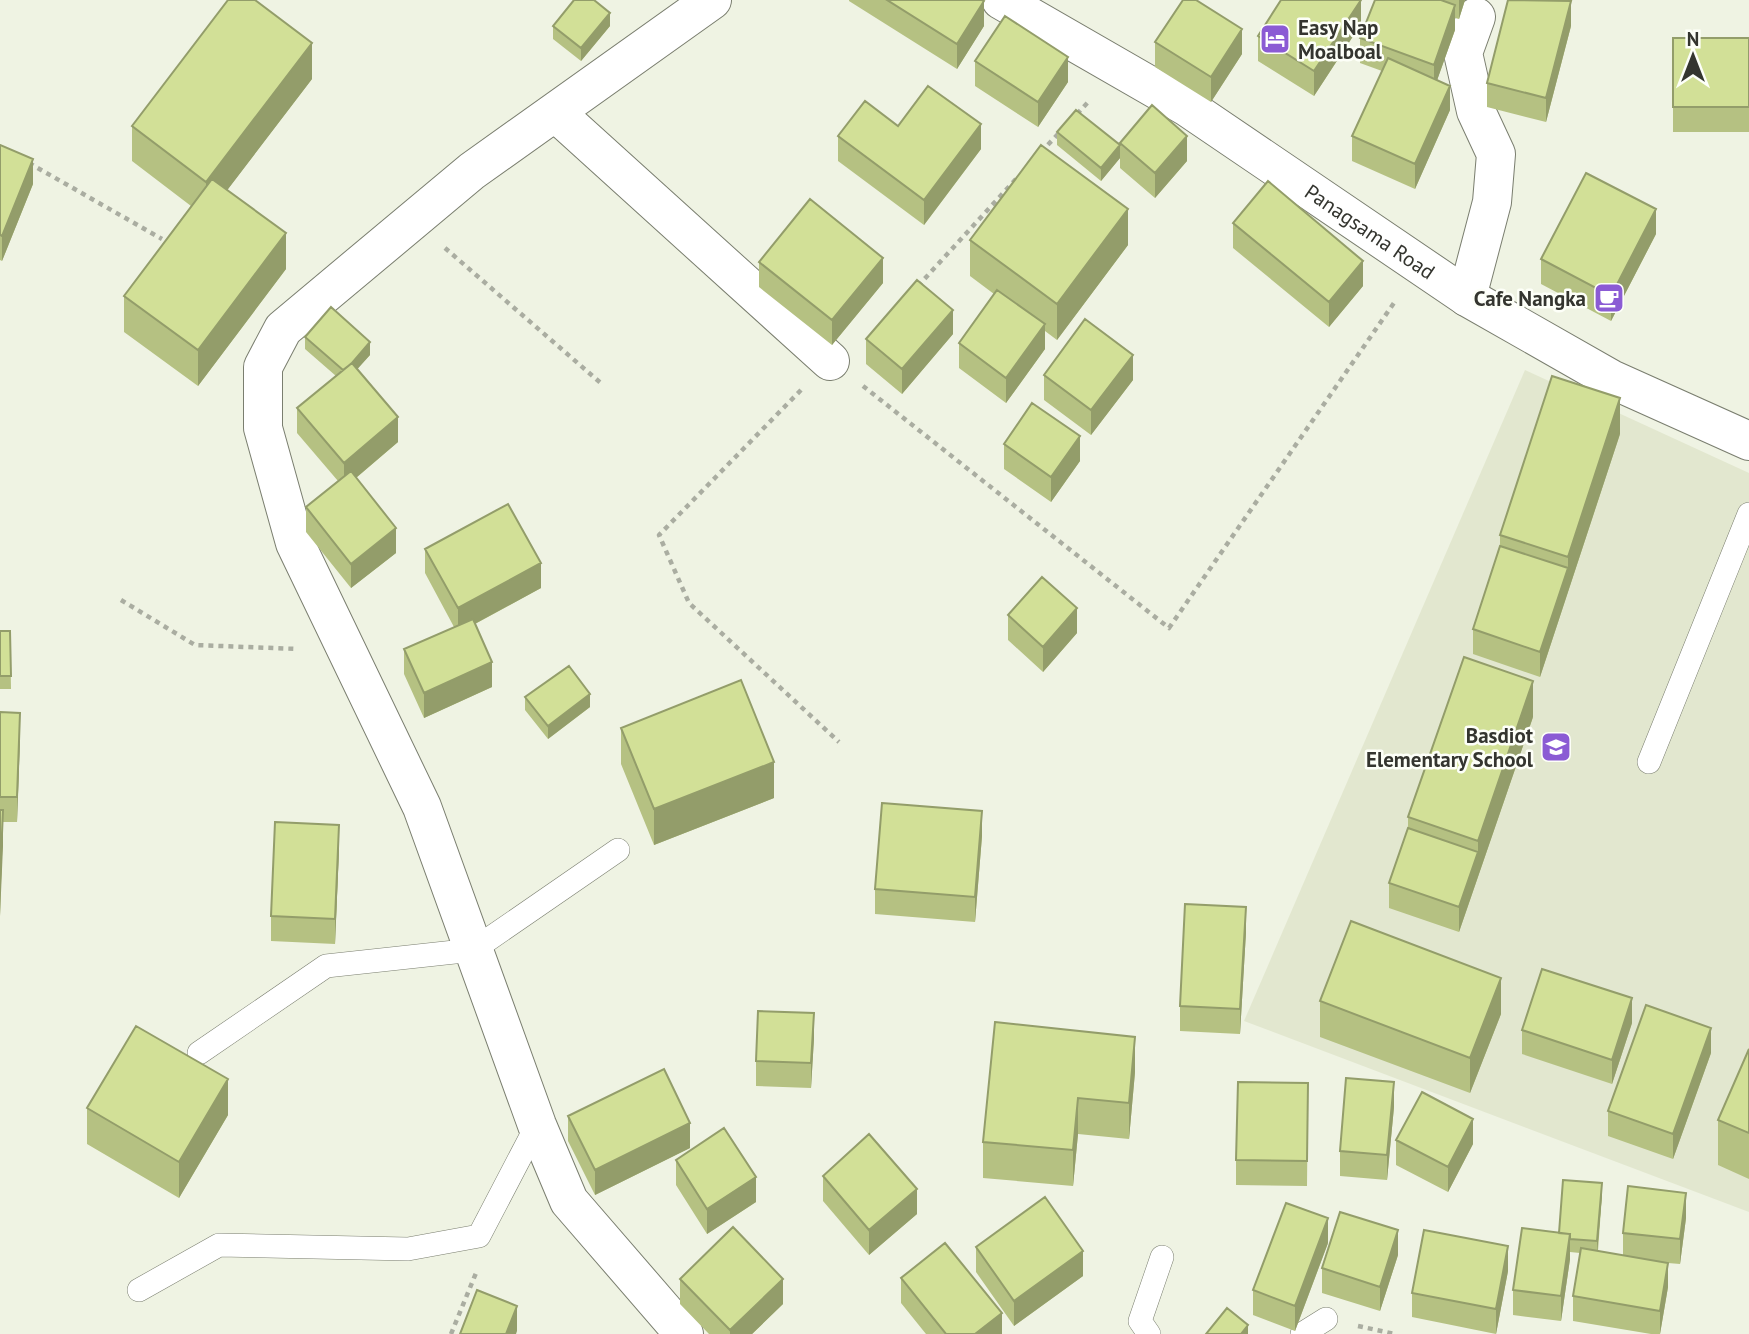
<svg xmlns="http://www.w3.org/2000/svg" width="1749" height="1334" font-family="'PT Sans',sans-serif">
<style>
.built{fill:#e2e7cf}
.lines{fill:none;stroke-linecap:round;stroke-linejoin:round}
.service-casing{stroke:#7a7e6f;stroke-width:24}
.minor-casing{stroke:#7a7e6f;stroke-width:40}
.tertiary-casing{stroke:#7a7e6f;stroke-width:40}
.path{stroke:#aaada1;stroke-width:4.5;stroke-dasharray:5 5;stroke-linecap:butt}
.service{stroke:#fff;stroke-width:23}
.minor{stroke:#fff;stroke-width:38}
.tertiary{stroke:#fff;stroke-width:38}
.wall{fill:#b5c182}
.shaded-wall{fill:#939d6a}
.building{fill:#d2e097;stroke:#939d6a;stroke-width:2}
.labels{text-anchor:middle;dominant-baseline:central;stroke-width:5;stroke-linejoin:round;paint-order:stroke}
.poi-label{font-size:21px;font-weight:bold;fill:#34352f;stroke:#fdfff8;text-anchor:end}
.street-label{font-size:21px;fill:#34352f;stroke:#fdfff8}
</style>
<rect width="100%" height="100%" fill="#eff3e3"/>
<!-- built -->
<path class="built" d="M1525,370L1749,473V1212L1244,1021Z"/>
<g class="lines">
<!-- service casing -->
<g class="service-casing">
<path id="service" d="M1649,762L1749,514
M199,1053L326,966L473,950L618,850
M139,1290L219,1245L408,1249L479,1236L537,1125
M1149,1334L1140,1321L1162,1257
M1302,1334L1326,1319"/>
</g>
<!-- minor casing -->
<g class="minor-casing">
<path id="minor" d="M555,112L830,361
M1467,297L1492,202L1496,154L1476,111L1463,53L1476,17
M684,1334L569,1201L537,1125L422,807L295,543L263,428V367L283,329L472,171L712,0"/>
</g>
<!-- tertiary casing -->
<g class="tertiary-casing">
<g id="tertiary">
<path id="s1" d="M1001,0L1187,107L1467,297L1611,379L1749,441"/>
</g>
</g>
<!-- path -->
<path class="path" d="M1077,114L1090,100
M1041,152L1061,131
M29,163L162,239
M445,248L603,385
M918,286L1016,179
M863,386L1169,628L1396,300
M801,390L659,535L689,603L839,742
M121,600L195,645L298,649
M1358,1326L1395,1334
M451,1334L476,1273"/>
<!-- service -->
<use href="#service" class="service"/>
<!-- minor -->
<use href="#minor" class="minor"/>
<!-- tertiary -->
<use href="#tertiary" class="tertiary"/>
</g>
<!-- wall -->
<path class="wall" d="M849,0H982L984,26L957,69L849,1Z
M1375,0H1465L1459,19L1455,18V30L1437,80L1450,110L1415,189L1352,161V136L1382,71L1360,63V38Z
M1361,24L1314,96L1258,61V36Z
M553,26H610L581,61L553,39Z
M1571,26L1546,122L1487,107V83Z
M1673,38H1749V132H1673Z
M1155,42L1242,54L1211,102L1155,67Z
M975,61L1068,82L1038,127L975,86Z
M312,79L227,190L286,269L198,386L124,332V296L191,206L132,161V126Z
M898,126L981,149L924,225L838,161V136Z
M1057,132L1120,145V143L1187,161L1155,198L1120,168V158L1101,181L1057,145Z
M0,145L33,184L2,261L0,260Z
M1233,223L1363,286L1329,327L1233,248Z
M1656,234L1611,321L1541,284V259Z
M970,240L1128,245L1057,340L1045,331V349L1006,403L959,368V343L994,294L970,276Z
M759,262L883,283L832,345L759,287Z
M953,334L902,394L866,364V339Z
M305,337L370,355L357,369L398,442L356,478L396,553L351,588L306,532V507L338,481L297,433V408L336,376L305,349Z
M1044,375L1133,380L1091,435L1044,400Z
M1620,434L1540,677L1473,654V629L1500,546V535Z
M1004,444L1080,461L1051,502L1004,469Z
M425,549L541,588L475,624L492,687L424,718L404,674V649L454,627L425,573Z
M1008,615L1077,633L1043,672L1008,640Z
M0,631H10L11,689H0Z
M525,697L590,707L548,739L525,710Z
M0,712L20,738L17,822H3L0,916Z
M1533,717L1459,932L1389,908V883L1408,828V817Z
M621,728L774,798L654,845L621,764Z
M982,836L975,922L875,914V889Z
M339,850L335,944L271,941V916Z
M1246,932L1240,1034L1180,1031V1006Z
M1320,1001L1501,1014L1470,1093L1320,1037Z
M1632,1023L1612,1084L1522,1054V1030Z
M814,1038L811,1088L756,1086V1061Z
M1749,1049V1179L1718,1165V1120Z
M1711,1053L1673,1159L1608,1136V1111Z
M1135,1072L1129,1139L1078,1134L1073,1186L983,1178V1142Z
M1308,1083L1307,1186L1236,1185V1160Z
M1394,1107L1387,1180L1340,1176V1151Z
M87,1108L228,1115L179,1198L87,1144Z
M568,1116L690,1148L595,1195L568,1141Z
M1396,1140L1473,1144L1448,1192L1396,1165Z
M676,1160L756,1202L707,1234L676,1185Z
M823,1176L917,1214L869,1255L823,1201Z
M1602,1195L1598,1251L1623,1255V1233L1686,1218L1680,1264L1668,1263V1287L1660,1334H1651L1573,1321V1296L1580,1253L1570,1252V1259L1561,1321L1513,1315V1290L1559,1233Z
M1328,1243L1295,1331L1253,1315V1290Z
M976,1247L1083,1276L1014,1326L976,1272Z
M1398,1255L1380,1311L1322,1293V1268Z
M1508,1271L1496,1334L1412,1317V1293Z
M901,1278L1002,1334H926L901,1303Z
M680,1279L783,1304L752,1334H709L680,1304Z"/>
<!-- shaded-wall -->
<path class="shaded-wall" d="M1361,0V24L1314,96V71Z
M1459,0H1465L1459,19Z
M984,1V26L957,69V44Z
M1571,1V26L1546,122V98Z
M1455,5V30L1434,89V65Z
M610,13V26L581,61V48Z
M1242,29V54L1211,102V77Z
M312,43V79L206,218V182Z
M1068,57V82L1038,127V102Z
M1450,86V110L1415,189V164Z
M981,124V149L924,225V200Z
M1187,136V161L1155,198V173Z
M1120,145V158L1101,181V168Z
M33,159V184L2,261V236Z
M1128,209V245L1057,340V304Z
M1656,209V234L1611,321V296Z
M286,233V269L198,386V350Z
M883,258V283L832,345V320Z
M1363,261V286L1329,327V302Z
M953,310V334L902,394V369Z
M1045,324V349L1006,403V378Z
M370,342V355L344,384V371Z
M1133,355V380L1091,435V410Z
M1620,398V434L1540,677V652L1568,568V557Z
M398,417V442L344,488V463Z
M1080,436V461L1051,502V477Z
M396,528V553L351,588V564Z
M541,563V588L458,633V608Z
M1077,608V633L1043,672V647Z
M492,662V687L424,718V693Z
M1533,681V717L1459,932V907L1478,852V841Z
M590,694V707L548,739V726Z
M20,713V738L17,822V797Z
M774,762V798L654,845V809Z
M3,810V846L0,916V880Z
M982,811V836L975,922V897Z
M339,825V850L335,944V919Z
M1246,907V932L1240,1034V1009Z
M1501,978V1014L1470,1093V1058Z
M1632,998V1023L1612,1084V1060Z
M814,1013V1038L811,1088V1063Z
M1711,1028V1053L1673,1159V1134Z
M1135,1037V1072L1129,1139V1103Z
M228,1079V1115L179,1198V1162Z
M1394,1082V1107L1387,1180V1155Z
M1078,1098V1134L1073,1186V1150Z
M1473,1119V1144L1448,1192V1167Z
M690,1123V1148L595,1195V1170Z
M756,1177V1202L707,1234V1209Z
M1602,1183V1195L1597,1254V1241Z
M917,1189V1214L869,1255V1230Z
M1686,1193V1218L1680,1264V1239Z
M1328,1218V1243L1295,1331V1306Z
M1398,1230V1255L1380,1311V1287Z
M1570,1234V1259L1561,1321V1296Z
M1508,1246V1271L1496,1334V1309Z
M1083,1251V1276L1014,1326V1301Z
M1668,1263V1287L1660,1334V1311Z
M783,1279V1304L752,1334H730V1330Z
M517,1306V1331L516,1334H506Z
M1002,1313V1334H975Z
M1248,1325V1334H1241Z"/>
<!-- building -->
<path class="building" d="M228,0H255L312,43L206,182L132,126Z
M574,0H594L610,13L581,48L553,26Z
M887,0H982L984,1L957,44Z
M1183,0H1196L1242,29L1211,77L1155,42Z
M1281,0H1361L1314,71L1258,36Z
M1375,0H1441L1455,5L1434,65L1360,38Z
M1508,0L1571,1L1546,98L1487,83Z
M1005,16L1068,57L1038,102L975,61Z
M1673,38H1749V107H1673Z
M1388,58L1450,86L1415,164L1352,136Z
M928,86L981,124L924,200L838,136L865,101L898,126Z
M1152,105L1187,136L1155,173L1120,143Z
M1076,110L1120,145L1101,168L1057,132Z
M0,145L33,159L2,236L0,235Z
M1041,145L1128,209L1057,304L970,240Z
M1586,173L1656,209L1611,296L1541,259Z
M212,179L286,233L198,350L124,296Z
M1268,181L1363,261L1329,302L1233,223Z
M810,199L883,258L832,320L759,262Z
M917,280L953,310L902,369L866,339Z
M997,290L1045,324L1006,378L959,343Z
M331,307L370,342L352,363L343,370L305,337Z
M1085,319L1133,355L1091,410L1044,375Z
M352,363L398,417L344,463L297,408Z
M1552,376L1620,398L1568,557L1500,535Z
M1032,403L1080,436L1051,477L1004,444Z
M351,471L396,528L351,564L306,507Z
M508,504L541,563L458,608L425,549Z
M1500,546L1568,568L1540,652L1473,629Z
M1042,577L1077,608L1043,647L1008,615Z
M473,619L492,662L424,693L404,649Z
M0,631H10L11,676H0Z
M1464,657L1533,681L1478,841L1408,817Z
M569,666L590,694L548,726L525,697Z
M741,680L774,762L654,809L621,728Z
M0,712L20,713L17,797H0Z
M882,803L982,811L975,897L875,889Z
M0,810H3L0,880Z
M275,822L339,825L335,919L271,916Z
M1408,828L1478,852L1459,907L1389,883Z
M1185,904L1246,907L1240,1009L1180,1006Z
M1351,921L1501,978L1470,1058L1320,1001Z
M1542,969L1632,998L1612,1060L1522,1030Z
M1646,1005L1711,1028L1673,1134L1608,1111Z
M758,1011L814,1013L811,1063L756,1061Z
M995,1022L1135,1037L1129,1103L1078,1098L1073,1150L983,1142Z
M136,1026L228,1079L179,1162L87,1108Z
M1749,1049V1133L1718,1120Z
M664,1069L690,1123L595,1170L568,1116Z
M1346,1078L1394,1082L1387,1155L1340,1151Z
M1238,1082L1308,1083L1307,1161L1236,1160Z
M1422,1092L1473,1119L1448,1167L1396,1140Z
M724,1128L756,1177L707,1209L676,1160Z
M869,1134L917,1189L869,1230L823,1176Z
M1563,1180L1602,1183L1597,1241L1570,1239V1234L1559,1233Z
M1628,1186L1686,1193L1680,1239L1623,1233Z
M1045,1197L1083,1251L1014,1301L976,1247Z
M1286,1203L1328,1218L1295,1306L1253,1290Z
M1340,1212L1398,1230L1380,1287L1322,1268Z
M733,1227L783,1279L730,1330L680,1279Z
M1522,1228L1570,1234L1561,1296L1513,1290Z
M1424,1230L1508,1246L1496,1309L1412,1293Z
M945,1243L1002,1313L975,1334H946L901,1278Z
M1581,1248L1668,1263L1660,1311L1573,1296Z
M477,1290L517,1306L506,1334H460Z
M1227,1308L1248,1325L1241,1334H1206Z"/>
<!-- icons -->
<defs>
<g id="hotel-square" transform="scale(1.575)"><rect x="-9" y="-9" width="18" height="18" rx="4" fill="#8b5bd4" stroke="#fdfff8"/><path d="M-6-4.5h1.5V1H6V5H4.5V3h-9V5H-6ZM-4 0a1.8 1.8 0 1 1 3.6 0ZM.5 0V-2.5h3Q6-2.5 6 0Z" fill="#fff"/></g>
<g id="cafe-square" transform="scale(1.575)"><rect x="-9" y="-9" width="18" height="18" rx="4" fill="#8b5bd4" stroke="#fdfff8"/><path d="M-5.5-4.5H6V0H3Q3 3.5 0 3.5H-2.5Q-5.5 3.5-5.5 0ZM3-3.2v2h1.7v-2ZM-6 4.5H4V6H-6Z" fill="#fff"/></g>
<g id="school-square" transform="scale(1.575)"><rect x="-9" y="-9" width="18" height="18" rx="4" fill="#8b5bd4" stroke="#fdfff8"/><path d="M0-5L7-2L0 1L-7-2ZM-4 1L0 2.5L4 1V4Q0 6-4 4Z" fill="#fff"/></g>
</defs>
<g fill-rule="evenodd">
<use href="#hotel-square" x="1275" y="39"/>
<use href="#cafe-square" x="1609" y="298"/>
<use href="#school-square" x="1556" y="747"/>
</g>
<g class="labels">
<!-- poi labels -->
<g class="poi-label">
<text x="1298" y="27" text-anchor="start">Easy Nap<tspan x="1298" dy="24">Moalboal</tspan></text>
<text x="1586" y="298">Cafe Nangka</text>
<text x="1533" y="735">Basdiot<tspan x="1533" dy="24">Elementary School</tspan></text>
</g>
<!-- street labels -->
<g class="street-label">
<text stroke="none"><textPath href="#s1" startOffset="436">Panagsama Road</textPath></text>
</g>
</g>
<!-- north arrow -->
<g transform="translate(1693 56)" stroke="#fdfff8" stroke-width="5" paint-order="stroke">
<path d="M0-5L12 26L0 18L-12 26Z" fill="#34352f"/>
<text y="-10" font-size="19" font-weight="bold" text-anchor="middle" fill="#34352f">N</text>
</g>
</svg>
